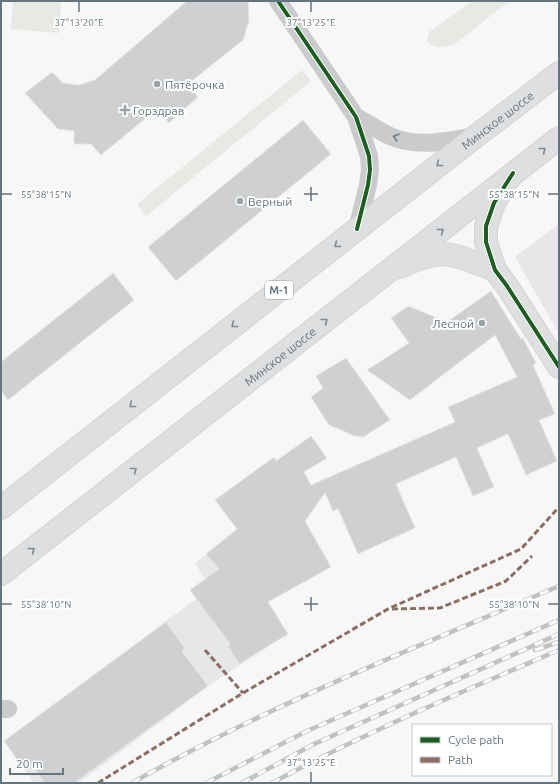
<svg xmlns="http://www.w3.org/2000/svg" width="560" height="784" font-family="Ubuntu,sans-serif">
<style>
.built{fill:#e6e7e7}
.green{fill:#e6e9e4}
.building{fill:#ced0d1;stroke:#e6e6e6}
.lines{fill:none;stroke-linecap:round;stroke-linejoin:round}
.secondary-casing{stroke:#d3d4d5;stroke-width:24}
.highway-casing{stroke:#d3d4d4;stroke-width:24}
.street{stroke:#cacbcc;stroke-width:18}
.secondary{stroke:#dedfe0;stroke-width:22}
.highway{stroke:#dedfe0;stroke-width:22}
.rail-casing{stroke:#c0c1c3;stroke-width:4.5}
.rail{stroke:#fff;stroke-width:3;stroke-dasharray:9;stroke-linecap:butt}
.quiet{stroke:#8d6e63;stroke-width:3;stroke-dasharray:6 3;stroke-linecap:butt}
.cycleway-casing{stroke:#fff;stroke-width:6}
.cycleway{stroke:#1b5e20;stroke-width:4}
.oneway{stroke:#6a7983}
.oneway2{stroke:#7d8a92}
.ticks{fill:none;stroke:#65757f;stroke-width:1.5}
.poi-dot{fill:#98a2a9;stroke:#fff;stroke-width:1.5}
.labels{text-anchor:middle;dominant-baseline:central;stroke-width:4;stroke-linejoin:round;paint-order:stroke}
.shield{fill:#fff;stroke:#939ea5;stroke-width:1}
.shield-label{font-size:11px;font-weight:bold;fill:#65757f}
.poi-label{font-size:12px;fill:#65757f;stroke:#fff;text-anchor:start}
.street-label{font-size:12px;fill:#65757f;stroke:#fff}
.ticks-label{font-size:10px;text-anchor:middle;fill:#65757f;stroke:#fff;stroke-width:4;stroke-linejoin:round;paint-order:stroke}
</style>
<rect width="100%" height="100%" fill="#f7f7f7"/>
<!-- built -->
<path class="built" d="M559,224V334L515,257Z
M220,542L267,599L288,634L208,686L79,783H34L4,741L196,599L190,590L205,579L195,563Z"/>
<!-- green -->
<path class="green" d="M13,1H61L59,33L11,29Z
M472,1H510L453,45C442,48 436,49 427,41L429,32Z
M302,70L311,81L146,216L137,204Z"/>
<!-- building -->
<path class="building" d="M187,1H248L249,21L243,40L188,84L198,97L169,123L157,109L101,155L91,144H74V131L58,129L25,93L52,72L63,83L79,85L95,80Z
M303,120L331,154L176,281L148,247Z
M113,273L134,300L8,400L1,391V362Z
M491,291L521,339L523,338L536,363L533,365L555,414L539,420L557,461L526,475L508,434L477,448L494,487L473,496L456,457L396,484L415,528L358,554L338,509L333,511L325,493L305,521L331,567L268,602L288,634L239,664L228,646L230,644L190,590L219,569L206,554L237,529L215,500L274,457L276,461L311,436L327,458L304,472L311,485L455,422L448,407L517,377L495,335L410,400L367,370L409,343L391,318L408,306L447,322Z
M346,358L390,420L363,437L355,436L329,425L311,397L323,388L316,376Z
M166,622L185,648L182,651L208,686L74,783H45L30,763L23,768L4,741Z"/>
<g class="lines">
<!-- secondary casing -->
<g class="secondary-casing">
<path id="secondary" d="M510,177L494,203L486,226V242L495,270L507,286L559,367
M400,267C444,246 452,254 495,270"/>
</g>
<!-- highway casing -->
<g class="highway-casing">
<g id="highway">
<path id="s1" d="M1,508L476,136L559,73"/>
<path id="s2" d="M1,574L559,138"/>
</g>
</g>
<!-- street -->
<path class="street" d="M278,1L356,117L369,156L370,170L368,185L357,229
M356,117C368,123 380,132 392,137C419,148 449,141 476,136
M1,709H8"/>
<!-- secondary -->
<use href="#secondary" class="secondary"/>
<!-- highway -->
<use href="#highway" class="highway"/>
<!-- rail casing -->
<g class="rail-casing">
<path id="rail" d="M535,650L559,642
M132,783C269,705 415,648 559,586
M206,783L307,731L559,620
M242,783L312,745L559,634
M272,783C364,733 462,692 559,650"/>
</g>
<!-- rail -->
<use href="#rail" class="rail"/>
<!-- quiet -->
<path class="quiet" d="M392,609L440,608L506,581L532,556
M205,650L243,693
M98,783L243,693L388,609L521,549L559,507"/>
<!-- cycleway casing -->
<g class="cycleway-casing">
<path id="cycleway" d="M278,1L356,117L369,156L370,170L368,185L357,229
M513,173L494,203L486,226V242L495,270L507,286L559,367"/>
</g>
<!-- cycleway -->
<use href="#cycleway" class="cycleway"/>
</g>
<!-- one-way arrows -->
<defs><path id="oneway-chevron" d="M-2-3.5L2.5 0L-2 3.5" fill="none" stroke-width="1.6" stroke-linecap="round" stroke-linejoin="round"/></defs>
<use class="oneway" href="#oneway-chevron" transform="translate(396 137) rotate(-163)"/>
<g class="oneway2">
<use href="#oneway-chevron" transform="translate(543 150) rotate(-38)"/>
<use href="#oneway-chevron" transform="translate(439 164) rotate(142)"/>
<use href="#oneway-chevron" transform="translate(441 231) rotate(-38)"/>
<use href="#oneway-chevron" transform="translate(337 245) rotate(142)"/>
<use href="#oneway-chevron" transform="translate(325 321) rotate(-38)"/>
<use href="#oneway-chevron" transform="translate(234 325) rotate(142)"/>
<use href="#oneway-chevron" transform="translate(132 405) rotate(142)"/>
<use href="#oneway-chevron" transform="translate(134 470) rotate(-38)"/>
<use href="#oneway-chevron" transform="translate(32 550) rotate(-38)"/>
</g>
<!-- ticks -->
<path class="ticks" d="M79,2V12M311,2V12M311,187V201M2,194H12M304,194H318M548,194H558M311,597V611M2,604H12M304,604H318M548,604H558M311,772V782"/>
<!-- markers -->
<g class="poi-dot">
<circle cx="157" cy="84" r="4"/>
<path d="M123 104h4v4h4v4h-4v4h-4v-4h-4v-4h4z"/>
<circle cx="240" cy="201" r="4"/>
<circle cx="482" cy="323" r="4"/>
</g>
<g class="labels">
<!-- shield labels -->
<rect class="shield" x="265" y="281" width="28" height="18" rx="3"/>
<g class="shield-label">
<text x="279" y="290">М-1</text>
</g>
<!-- poi labels -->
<g class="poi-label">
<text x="165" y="84">Пятёрочка</text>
<text x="133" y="110">Горздрав</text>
<text x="248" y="201">Верный</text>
<text x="474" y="323" text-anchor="end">Лесной</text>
</g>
<!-- street labels -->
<g class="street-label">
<text stroke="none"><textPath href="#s1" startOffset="630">Минское шоссе</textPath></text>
<text stroke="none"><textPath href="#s2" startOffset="354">Минское шоссе</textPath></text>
</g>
</g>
<g class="ticks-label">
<text x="79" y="26">37°13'20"E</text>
<text x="311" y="26">37°13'25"E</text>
<text x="46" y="198">55°38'15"N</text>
<text x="514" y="198">55°38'15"N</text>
<text x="46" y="608">55°38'10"N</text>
<text x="514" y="608">55°38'10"N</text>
<text x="311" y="766">37°13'25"E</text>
</g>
<!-- border -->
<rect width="560" height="784" fill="none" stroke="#65757f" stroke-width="4"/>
<!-- legend -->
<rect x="412" y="724" width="140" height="52" fill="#ffffff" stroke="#c1c8cc"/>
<rect x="420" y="737" width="20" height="6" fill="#1b5e20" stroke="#c1c8cc"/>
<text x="448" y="744" font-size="12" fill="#65757f">Cycle path</text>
<rect x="420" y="757" width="20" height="6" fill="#8d6e63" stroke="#c1c8cc"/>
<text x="448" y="764" font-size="12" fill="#65757f">Path</text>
<!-- scale -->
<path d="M10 768v6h53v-6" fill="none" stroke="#65757f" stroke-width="2"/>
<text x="16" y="768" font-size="12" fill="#65757f" stroke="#ffffff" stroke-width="3" paint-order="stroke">20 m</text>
</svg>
